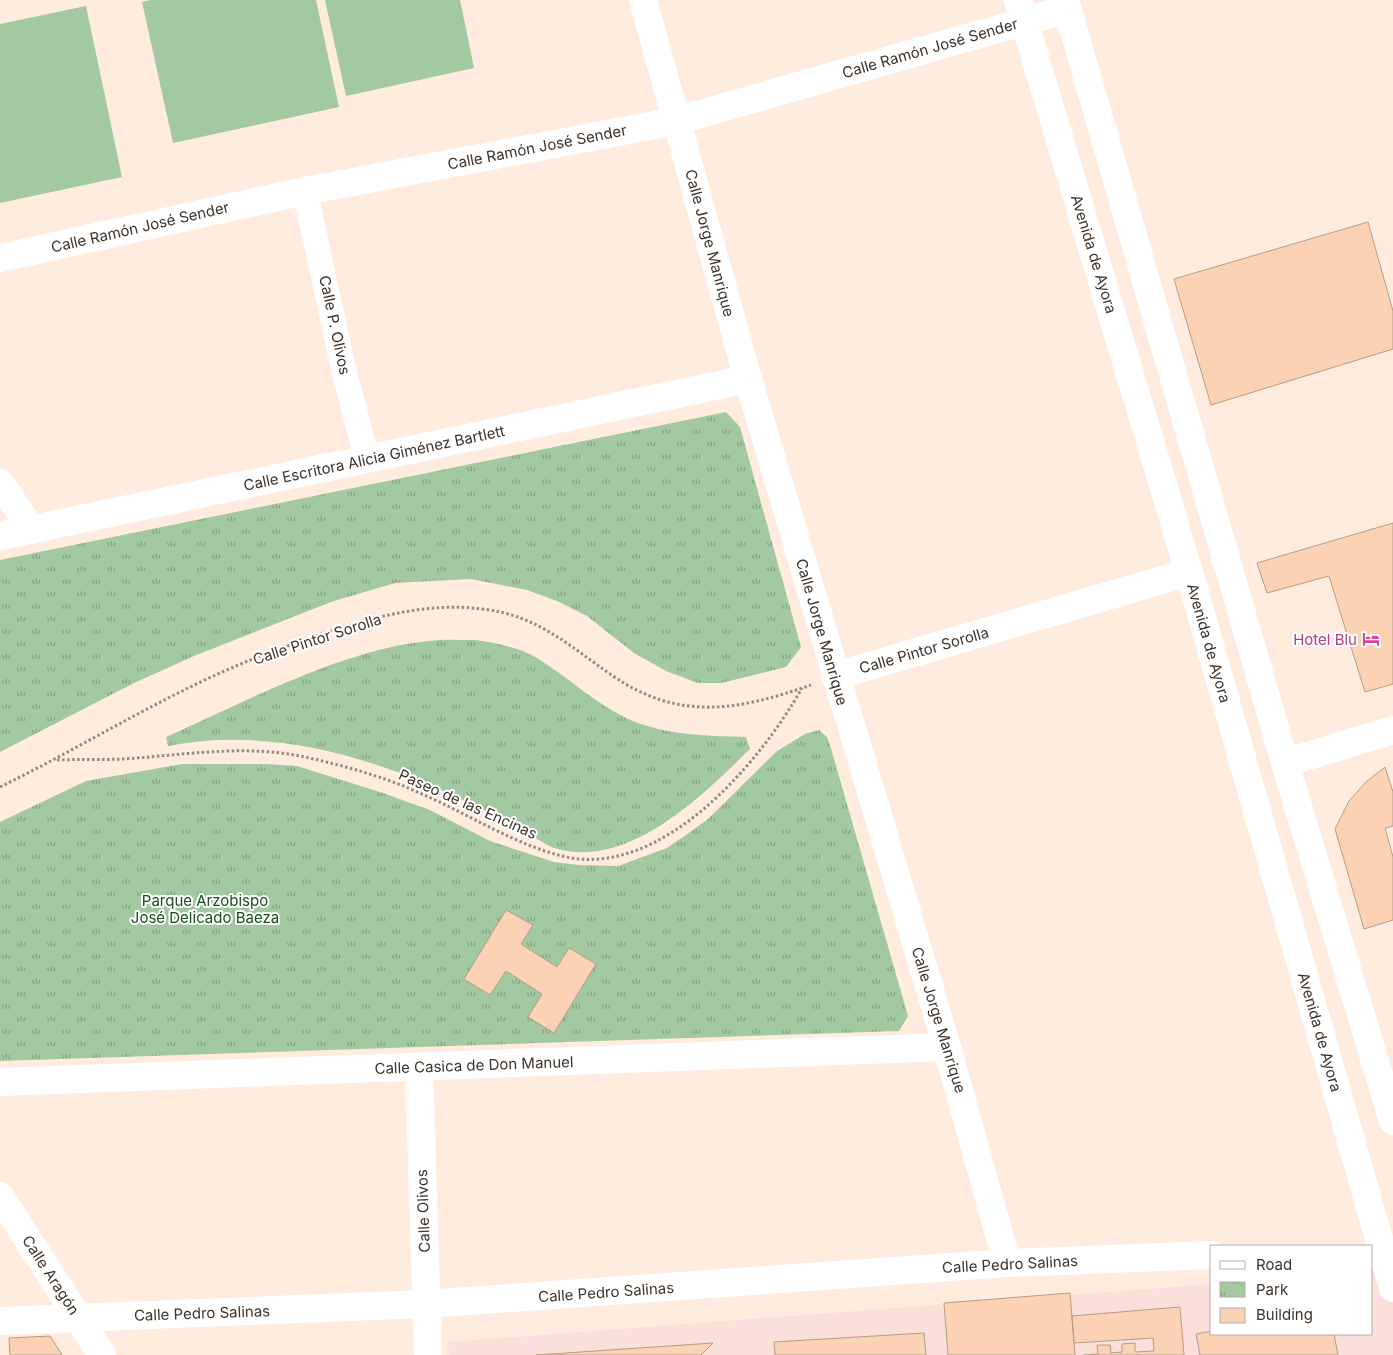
<svg xmlns="http://www.w3.org/2000/svg" width="1393" height="1355" font-family="Inter,sans-serif">
<style>
.industrial{fill:#fadfdb}
.park{fill:url(#park-tufts)}
.garden{fill:#a2c9a2}
.building{fill:#fbd3b4;stroke:#b79b85}
.lines{fill:none;stroke-linecap:round;stroke-linejoin:round}
.path{stroke:#988a7e;stroke-width:3;stroke-dasharray:2.5 2.5;stroke-linecap:butt}
.pedestrian{stroke:#fff;stroke-width:25}
.minor{stroke:#fff;stroke-width:28}
.labels{text-anchor:middle;dominant-baseline:central;stroke-width:4;stroke-linejoin:round;paint-order:stroke}
.street-label{font-size:15px;fill:#3e332a;stroke:#fff}
.hotel-label{font-size:15px;fill:#b23c85;stroke:#fff;text-anchor:end}
.park-label{font-size:15px;fill:#13501a;stroke:#fff}
</style>
<defs>
<pattern id="park-tufts" width="24" height="20" patternUnits="userSpaceOnUse" patternTransform="scale(1.25)"><rect width="24" height="20" fill="#a2c9a2"/><path d="M3 7l-1-3M5 7V3M7 7l1-3M15 17l-1-3M17 17v-4M19 17l1-3" fill="none" stroke="#85a484"/></pattern>
</defs>
<rect width="100%" height="100%" fill="#ffecde"/>
<!-- industrial -->
<path class="industrial" d="M1393,1260V1355H449L448,1342L1212,1284V1334H1372V1267Z"/>
<!-- park -->
<path class="park" d="M726,412L740,427L801,647L786,667L721,683H698L666,671L634,653L587,616L557,601L527,590L471,579L395,583L331,602L194,656L134,683L0,752V560Z
M475,640C496,643 518,647 537,658C568,677 593,702 626,718C663,735 705,736 746,737L750,749C702,796 626,873 551,847C438,781 303,720 168,746L166,737C245,702 343,649 429,641C444,639 460,640 475,640Z
M819,730L827,737L830,745L908,1016L899,1031L0,1061V822L86,781L182,764H267L297,766L383,793L430,810L490,841L554,862L579,865L618,866L667,848L686,835L708,819L777,751L805,734Z"/>
<!-- garden -->
<path class="garden" d="M150,0H316L339,107L173,143L142,2Z
M325,0H460L474,68L346,96Z
M86,6L122,177L0,203V24Z"/>
<!-- building -->
<path class="building" d="M1368,222L1393,311V349L1211,405L1174,279Z
M1393,523V684L1365,692L1329,576L1267,593L1257,563Z
M1385,767L1393,792V826L1385,828L1393,857V920L1364,929L1335,829L1349,801L1366,782Z
M506,910L533,925L521,944L557,967L569,948L596,964L554,1033L528,1017L542,994L506,971L490,995L464,979Z
M1070,1293L1075,1355H948L944,1303Z
M1180,1307L1184,1355H1083L1098,1354L1097,1345H1110L1111,1353L1122,1352V1344L1135,1343V1352L1154,1351L1153,1338L1074,1343L1072,1316Z
M1212,1331V1334H1334L1338,1355H1200L1196,1334Z
M924,1333L926,1355H775L774,1342Z
M50,1336L62,1355H10L9,1338Z
M713,1343L701,1355H536Z"/>
<g class="lines">
<!-- path -->
<path class="path" d="M57,760C80,759 102,760 124,759C184,755 245,744 305,757C345,766 386,777 424,795C470,815 514,844 562,856C660,881 760,763 802,688
M0,787C82,747 159,698 243,663C269,652 296,643 322,634C373,617 428,602 482,609C538,615 569,646 613,676C680,722 739,710 811,685"/>
<!-- pedestrian -->
<path class="pedestrian" d="M305,191L343,367L367,459"/>
<!-- minor -->
<path class="minor" d="M643,0L748,379L947,1047L1007,1263
M1018,0L1189,572L1393,1288
M1065,0L1285,763L1393,1121
M0,258L305,191L676,121L1068,9
M0,483L32,530
M0,536L748,379
M835,676L1189,572
M1285,763L1393,730
M419,1067L428,1355
M0,1082L947,1047
M0,1196L102,1355
M0,1321L425,1304L1007,1263L1212,1255"/>
</g>
<!-- icons -->
<defs>
<g id="hotel-bare" transform="scale(1.35)"><path d="M-6-4.5h1.5V1H6V5H4.5V3h-9V5H-6ZM-4 0a1.8 1.8 0 1 1 3.6 0ZM.5 0V-2.5h3Q6-2.5 6 0Z" fill="#d1479c" stroke="#fff" stroke-width="2.5" paint-order="stroke"/></g>
</defs>
<g fill-rule="evenodd">
<use href="#hotel-bare" x="1371" y="639"/>
</g>
<g class="labels">
<!-- street labels -->
<g class="street-label">
<text transform="translate(930 48) rotate(-16)">Calle Ramón José Sender</text>
<text transform="translate(537 147) rotate(-11)">Calle Ramón José Sender</text>
<text transform="translate(140 227) rotate(-13)">Calle Ramón José Sender</text>
<text transform="translate(710 243) rotate(75)">Calle Jorge Manrique</text>
<text transform="translate(1094 254) rotate(73)">Avenida de Ayora</text>
<text transform="translate(335 325) rotate(78)">Calle P. Olivos</text>
<text transform="translate(374 458) rotate(-12)">Calle Escritora Alicia Giménez Bartlett</text>
<text transform="translate(822 632) rotate(74)">Calle Jorge Manrique</text>
<text transform="translate(317 639) rotate(-18)">Calle Pintor Sorolla</text>
<text transform="translate(1209 643) rotate(74)">Avenida de Ayora</text>
<text transform="translate(924 650) rotate(-16)">Calle Pintor Sorolla</text>
<text transform="translate(468 804) rotate(24)">Paseo de las Encinas</text>
<text transform="translate(939 1020) rotate(73)">Calle Jorge Manrique</text>
<text transform="translate(1320 1032) rotate(74)">Avenida de Ayora</text>
<text transform="translate(474 1065) rotate(-2)">Calle Casica de Don Manuel</text>
<text transform="translate(423 1211) rotate(-92)">Calle Olivos</text>
<text transform="translate(1010 1264) rotate(-3)">Calle Pedro Salinas</text>
<text transform="translate(51 1275) rotate(57)">Calle Aragón</text>
<text transform="translate(606 1292) rotate(-4)">Calle Pedro Salinas</text>
<text transform="translate(202 1313) rotate(-2)">Calle Pedro Salinas</text>
</g>
<!-- hotel labels -->
<g class="hotel-label">
<text x="1357" y="639">Hotel Blu</text>
</g>
<!-- park labels -->
<g class="park-label">
<text x="205" y="900">Parque Arzobispo<tspan x="205" dy="17">José Delicado Baeza</tspan></text>
</g>
</g>
<!-- legend -->
<rect x="1210" y="1245" width="162" height="90" fill="#ffffff" stroke="#b2adaa"/>
<rect x="1220" y="1261" width="25" height="8" fill="#ffffff" stroke="#b2adaa"/>
<text x="1256" y="1270" font-size="15" fill="#3e332a">Road</text>
<rect x="1220" y="1282" width="25" height="15" fill="url(#park-tufts)" stroke="#b2adaa"/>
<text x="1256" y="1295" font-size="15" fill="#3e332a">Park</text>
<rect x="1220" y="1308" width="25" height="15" fill="#fbd3b4" stroke="#b2adaa"/>
<text x="1256" y="1320" font-size="15" fill="#3e332a">Building</text>
</svg>
